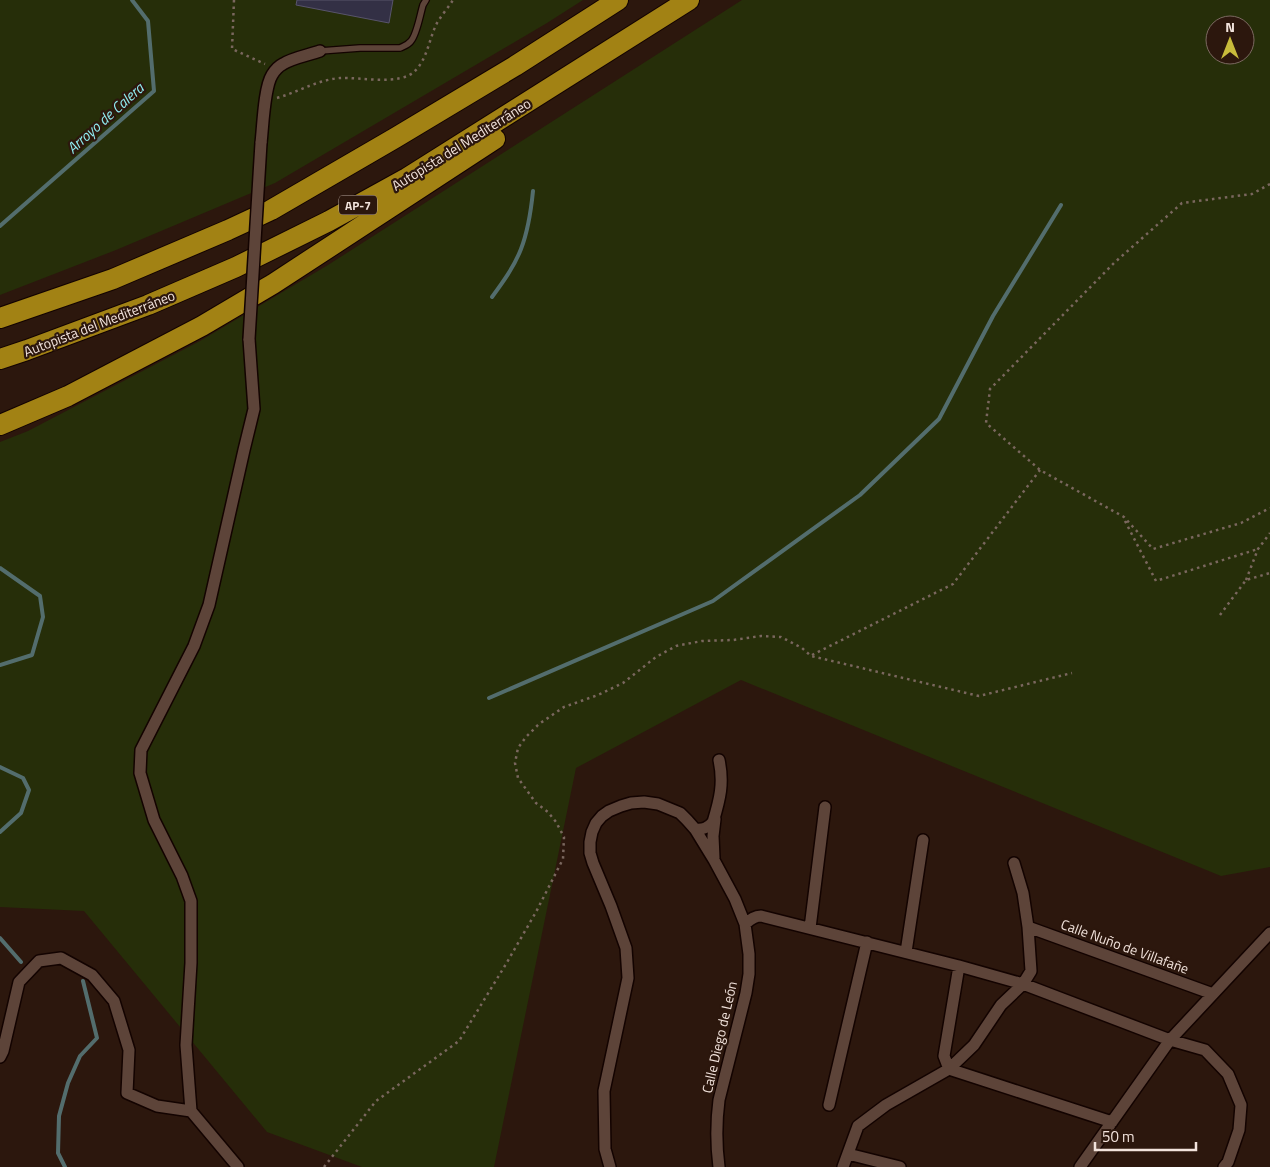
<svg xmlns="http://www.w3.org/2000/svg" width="1270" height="1167" font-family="'Titillium Web',sans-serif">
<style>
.green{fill:#262e09;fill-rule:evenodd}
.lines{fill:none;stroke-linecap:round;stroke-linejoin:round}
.stream{stroke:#536d6d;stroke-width:4}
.building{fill:#333045;stroke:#58546b}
.lane-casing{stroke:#130300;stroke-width:8}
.street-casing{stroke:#130300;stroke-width:14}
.highway-casing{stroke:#130300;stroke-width:22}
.path{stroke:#7a675e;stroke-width:2.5;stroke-dasharray:2.5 4;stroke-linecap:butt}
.lane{stroke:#5d4439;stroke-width:5.5}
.street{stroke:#5d4439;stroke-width:11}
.highway{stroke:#a28214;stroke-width:20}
.street-bridge-casing{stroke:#130300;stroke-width:14;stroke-linecap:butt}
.street-bridge{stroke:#5d4439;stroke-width:11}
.labels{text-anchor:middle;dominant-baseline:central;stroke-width:4.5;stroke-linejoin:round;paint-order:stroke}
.shield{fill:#2c170d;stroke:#b7a69e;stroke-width:1}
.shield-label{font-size:12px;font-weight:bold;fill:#f2e3dc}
.street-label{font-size:14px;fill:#f2e3dc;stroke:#2c170d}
.water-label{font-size:15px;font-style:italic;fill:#90ecf1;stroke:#2c170d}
</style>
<rect width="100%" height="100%" fill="#2c170d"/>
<!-- green -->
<path class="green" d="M0,0H583L547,23L275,183L116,250L0,295Z
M742,0H1270V867L1221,876L741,680L576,768L494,1167H362L267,1132L84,911L0,907V442L28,431L200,341L328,265ZM1215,25H1245V55H1215Z"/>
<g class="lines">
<!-- stream -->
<path class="stream" d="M0,226L154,91L148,21L132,0
M492,297C503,282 514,267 521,249C528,231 531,211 533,191
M0,568L40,596L43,617L32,655L0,665
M489,698L713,601L860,495L939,419L993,316L1061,205
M0,767L23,778L29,790L21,813L0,832
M0,938L21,962
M65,1167L58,1153L59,1116L68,1083L80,1056L97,1038L83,981"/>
</g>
<!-- building -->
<path class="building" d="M297,0H393L389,23L296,5Z"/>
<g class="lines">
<!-- lane casing -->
<g class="lane-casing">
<path id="lane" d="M320,51L360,48H400C404,46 408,45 411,41C417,34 420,15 423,5L426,0"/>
</g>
<!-- street casing -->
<g class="street-casing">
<path id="street" d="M261,143C263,126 264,88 272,75C275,70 279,66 283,64C292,58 309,55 320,51
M695,829C703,830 708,828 713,822C720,799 724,783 719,760
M714,858L713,836L715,819
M745,924C750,920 754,916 761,916L959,966L1023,984L1170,1040L1205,1050L1228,1074L1241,1105L1239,1130L1228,1162L1224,1167
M1028,927L1213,994
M810,928L825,807
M906,952L923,840
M959,966L944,1056L949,1069L1112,1122
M0,1057L3,1051L19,982L39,961L61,958L92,975L114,1001L129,1050L127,1093L157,1106L191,1111L238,1167
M829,1105L867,942
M191,1111L186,1045L191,963V901L182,876L154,820L140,773L141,750L194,646L209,605L244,450L254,409L249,339
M848,1154L900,1167
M610,1167L605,1149L604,1091L628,978L626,948L611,906L593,863L590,853V842L592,832L596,823L602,816L609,811L621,806L631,803L644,802L658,804L680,813L687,820L695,829L714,860L735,899L745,924L749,954V974L746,993L719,1100C716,1123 716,1144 719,1167
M843,1167L858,1126L886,1105L949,1069L974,1045L1001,1005L1023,984L1031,971L1028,927L1023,893L1014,863
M1080,1167L1170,1040L1270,933"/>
</g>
<!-- highway casing -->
<g class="highway-casing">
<path id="highway" d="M0,318L113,279L228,230L271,210L395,138L515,66L618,0
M0,359L27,350L148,305L236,267L329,221L407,178L689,0
M0,425L68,396L202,326L273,284L495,139"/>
</g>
<!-- path -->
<path class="path" d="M234,0L232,49L265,64
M277,98C298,92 317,80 340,78C360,77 400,86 415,71C427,59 429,40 436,25C440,17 448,8 453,0
M1270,184L1252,194L1182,203L1114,263L990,389L986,423L1040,470L1124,517L1153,549L1241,523L1270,508
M1125,521L1156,581L1258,549
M1246,580L1258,549L1270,533
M1220,615L1246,580L1270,573
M812,655L953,584L1040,470
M324,1167L376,1101L459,1041L506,964L536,912L563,859L564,837L556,822L548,812L536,803L518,778L515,763L518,748L526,737L539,724L564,707L598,695L623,683L656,657L676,646L702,641L733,640L761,636L781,637L802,648L811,656L979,696L1072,673"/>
<!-- lane -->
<use href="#lane" class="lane"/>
<!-- street -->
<use href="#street" class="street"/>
<!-- highway -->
<use href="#highway" class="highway"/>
<!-- street-bridge casing -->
<g class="street-bridge-casing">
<path id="street-bridge" d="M249,339L261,143"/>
</g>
<!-- street-bridge -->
<use href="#street-bridge" class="street-bridge"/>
</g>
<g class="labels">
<!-- shield labels -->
<rect class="shield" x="339" y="195.5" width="38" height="19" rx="4"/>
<g class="shield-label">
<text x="358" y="205">AP-7</text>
</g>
<!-- street labels -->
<g class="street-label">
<text transform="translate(461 144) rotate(-32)">Autopista del Mediterráneo</text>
<text transform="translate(99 323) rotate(-21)">Autopista del Mediterráneo</text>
<text transform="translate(1125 946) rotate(20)">Calle Nuño de Villafañe</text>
<text transform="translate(719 1037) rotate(-77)">Calle Diego de León</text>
</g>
<!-- water labels -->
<g class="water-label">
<text transform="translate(105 118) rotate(-42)">Arroyo de Calera</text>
</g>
</g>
<!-- north arrow -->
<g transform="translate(1230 40)"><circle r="24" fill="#2c170d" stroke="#7b6960"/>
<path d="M0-4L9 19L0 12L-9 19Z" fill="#c8bb3b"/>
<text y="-8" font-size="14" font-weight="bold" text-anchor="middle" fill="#f2e3dc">N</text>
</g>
<!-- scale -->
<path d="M1095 1142v8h101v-8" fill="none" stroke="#f2e3dc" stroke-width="2.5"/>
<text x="1102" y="1142" font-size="15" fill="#f2e3dc" stroke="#2c170d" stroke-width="4" paint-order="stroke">50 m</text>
</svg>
